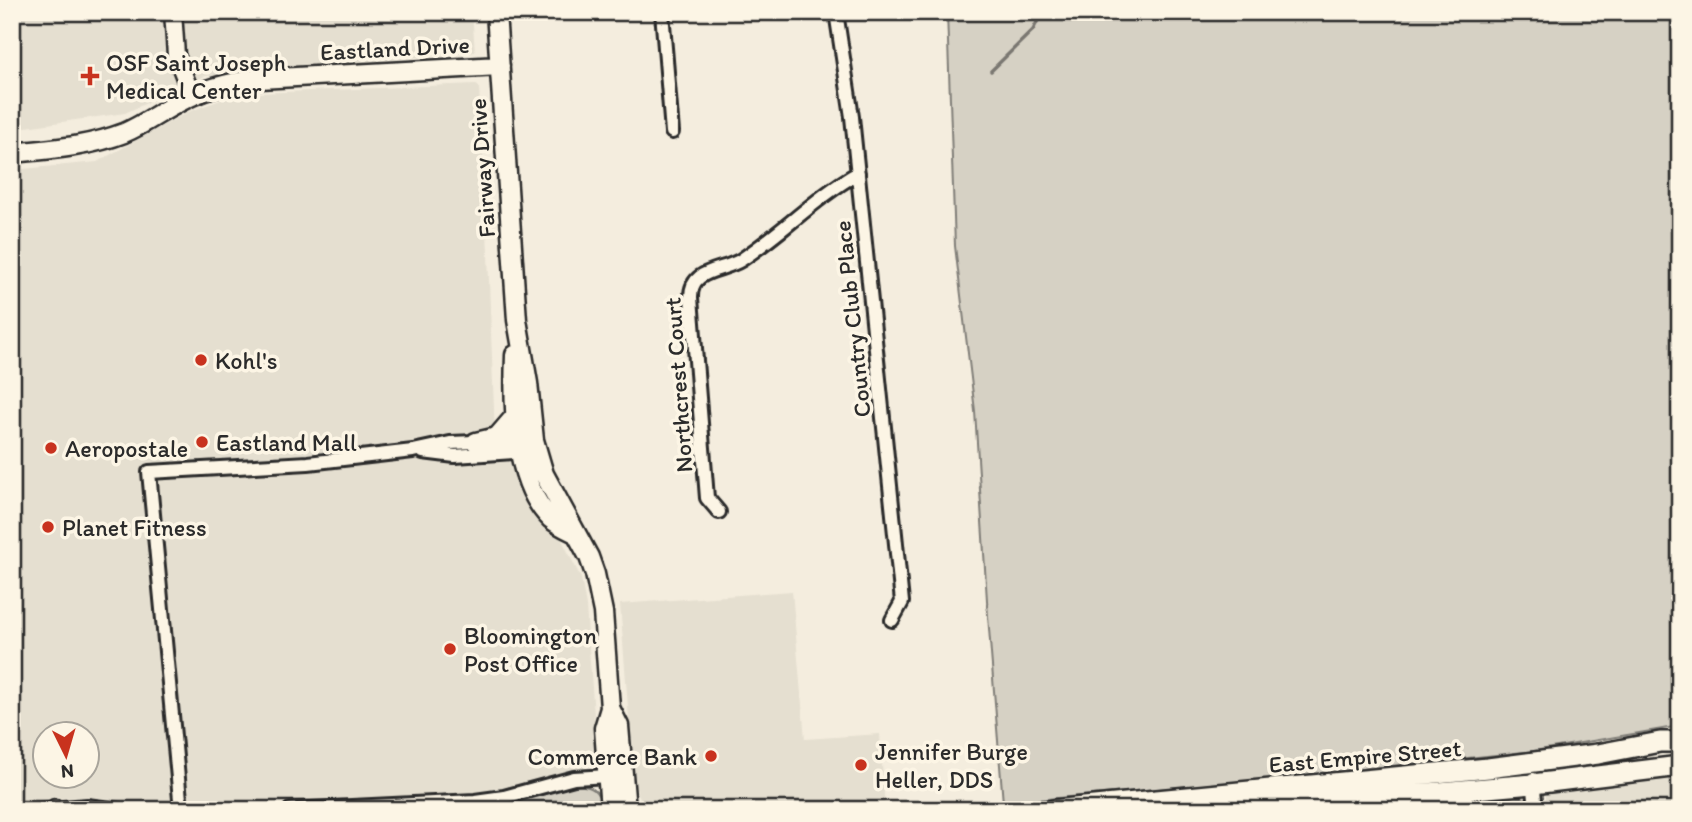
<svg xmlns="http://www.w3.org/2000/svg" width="1692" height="822" font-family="Itim,sans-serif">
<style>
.built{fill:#e5dfd0;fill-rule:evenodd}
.green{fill:#d6d1c4;stroke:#807e78;stroke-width:2}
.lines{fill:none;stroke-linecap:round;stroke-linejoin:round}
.stream{stroke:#7a7771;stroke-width:3.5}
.minor-casing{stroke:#2b2b2b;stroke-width:18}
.tertiary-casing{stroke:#2b2b2b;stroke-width:21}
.secondary-casing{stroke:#2b2b2b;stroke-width:23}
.primary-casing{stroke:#2b2b2b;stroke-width:24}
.minor{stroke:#fcf5e5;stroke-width:12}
.tertiary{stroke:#fcf5e5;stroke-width:16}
.secondary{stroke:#fcf5e5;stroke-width:18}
.primary{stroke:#fcf5e5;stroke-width:19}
.poi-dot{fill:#c8321e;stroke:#fcf5e5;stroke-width:2.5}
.labels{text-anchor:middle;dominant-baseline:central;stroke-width:7;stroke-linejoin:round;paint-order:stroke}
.street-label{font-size:24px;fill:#2b2b2b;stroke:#fcf5e5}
.poi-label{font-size:24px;fill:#2b2b2b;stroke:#fcf5e5;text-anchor:start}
</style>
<rect width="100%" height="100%" fill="#f4edde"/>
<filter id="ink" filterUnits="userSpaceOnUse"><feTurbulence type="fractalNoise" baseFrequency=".0143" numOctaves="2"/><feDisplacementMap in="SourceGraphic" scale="14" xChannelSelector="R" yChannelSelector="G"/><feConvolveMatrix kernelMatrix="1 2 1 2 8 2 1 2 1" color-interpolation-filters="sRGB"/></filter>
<g filter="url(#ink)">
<!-- built -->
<path class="built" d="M12,12H472L475,52L205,76L125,113L12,129Z
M475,84L479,87L487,229L496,461H507L516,468L543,518L561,538L581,578L586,606L597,756L594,764L585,769L570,770L513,787L457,795L193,806V810H12V170L97,162L188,112L226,98L260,93ZM46,734H88V776H46Z
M792,591L805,739L880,734L885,810L643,806L634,784L620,604Z
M1680,778V810H1545L1546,796L1553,789L1560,787Z"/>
<!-- green -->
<path class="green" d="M947,12H1680V726L1534,751L1269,779L1003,803L988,616L975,411L955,246Z
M576,785C587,786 597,787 600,800L595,810H423L506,803Z
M1503,793L1526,799L1527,810H1437L1400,807L1313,810Z"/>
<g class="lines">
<!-- stream -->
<path class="stream" d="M991,71L1033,30L1038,20"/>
<!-- minor casing -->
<g class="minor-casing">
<path id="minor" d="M662,12L672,132
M836,12L852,117L902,602L892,620
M423,452L455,456L527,451
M719,512L707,498L691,298C690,268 722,272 741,260C782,233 816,197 858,173
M1533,779L1536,810
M40,810L87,806L118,810
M181,810L149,472L308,463L413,451L450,443L525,440
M290,810L475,801L504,797L574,778L608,776"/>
</g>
<!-- tertiary casing -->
<g class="tertiary-casing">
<path id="tertiary" d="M173,12L176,55L192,96
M55,808V810"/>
</g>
<!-- secondary casing -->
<g class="secondary-casing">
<path id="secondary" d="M496,12L517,320L528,383L534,440L544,474L589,557L595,574L603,612L610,708L619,726L626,810
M12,153C51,149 88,147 124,133C143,125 159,113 176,104C202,89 230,82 259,79L500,66
M515,355C513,403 513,482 551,519C558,525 567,529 575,533
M476,442L497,437L516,415
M610,708L604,728L610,810"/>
</g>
<!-- primary casing -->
<g class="primary-casing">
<path id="primary" d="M1053,810L1488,768L1598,754L1660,742H1680
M1232,810L1533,784L1680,766"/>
</g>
<!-- minor -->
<use href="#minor" class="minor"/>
<!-- tertiary -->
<use href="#tertiary" class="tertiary"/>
<!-- secondary -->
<use href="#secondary" class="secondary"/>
<!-- primary -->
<use href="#primary" class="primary"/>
</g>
</g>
<!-- markers -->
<g class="poi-dot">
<path d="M86.5 65.5h7v7h7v7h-7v7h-7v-7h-7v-7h7z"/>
<circle cx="201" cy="360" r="7"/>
<circle cx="202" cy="442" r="7"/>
<circle cx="51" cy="448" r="7"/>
<circle cx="48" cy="527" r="7"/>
<circle cx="450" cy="649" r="7"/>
<circle cx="711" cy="756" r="7"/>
<circle cx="861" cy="765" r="7"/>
</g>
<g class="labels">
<!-- street labels -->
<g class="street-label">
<text transform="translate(395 48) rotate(-3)">Eastland Drive</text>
<text transform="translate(482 168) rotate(-94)">Fairway Drive</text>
<text transform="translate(852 319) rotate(-96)">Country Club Place</text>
<text transform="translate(678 385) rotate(-94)">Northcrest Court</text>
<text transform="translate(1365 756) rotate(-5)">East Empire Street</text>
</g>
<!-- poi labels -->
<g class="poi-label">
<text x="106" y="62">OSF Saint Joseph<tspan x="106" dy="28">Medical Center</tspan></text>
<text x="215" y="360">Kohl's</text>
<text x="216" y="442">Eastland Mall</text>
<text x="65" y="448">Aeropostale</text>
<text x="62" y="527">Planet Fitness</text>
<text x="464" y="635">Bloomington<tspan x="464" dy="28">Post Office</tspan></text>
<text x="875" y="751">Jennifer Burge<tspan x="875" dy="28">Heller, DDS</tspan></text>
<text x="697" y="756" text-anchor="end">Commerce Bank</text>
</g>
</g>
<!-- margin -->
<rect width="1692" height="822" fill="none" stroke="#fcf5e5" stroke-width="42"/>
<rect x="21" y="21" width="1650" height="780" fill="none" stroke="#2b2b2b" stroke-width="2.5" filter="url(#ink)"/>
<!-- north arrow -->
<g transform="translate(66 755) rotate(175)"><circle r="33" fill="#fcf5e5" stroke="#a8a49b" stroke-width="2"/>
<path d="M0-5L12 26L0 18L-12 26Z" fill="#c8321e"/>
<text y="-10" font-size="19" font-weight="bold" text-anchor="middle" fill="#2b2b2b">N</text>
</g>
</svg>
